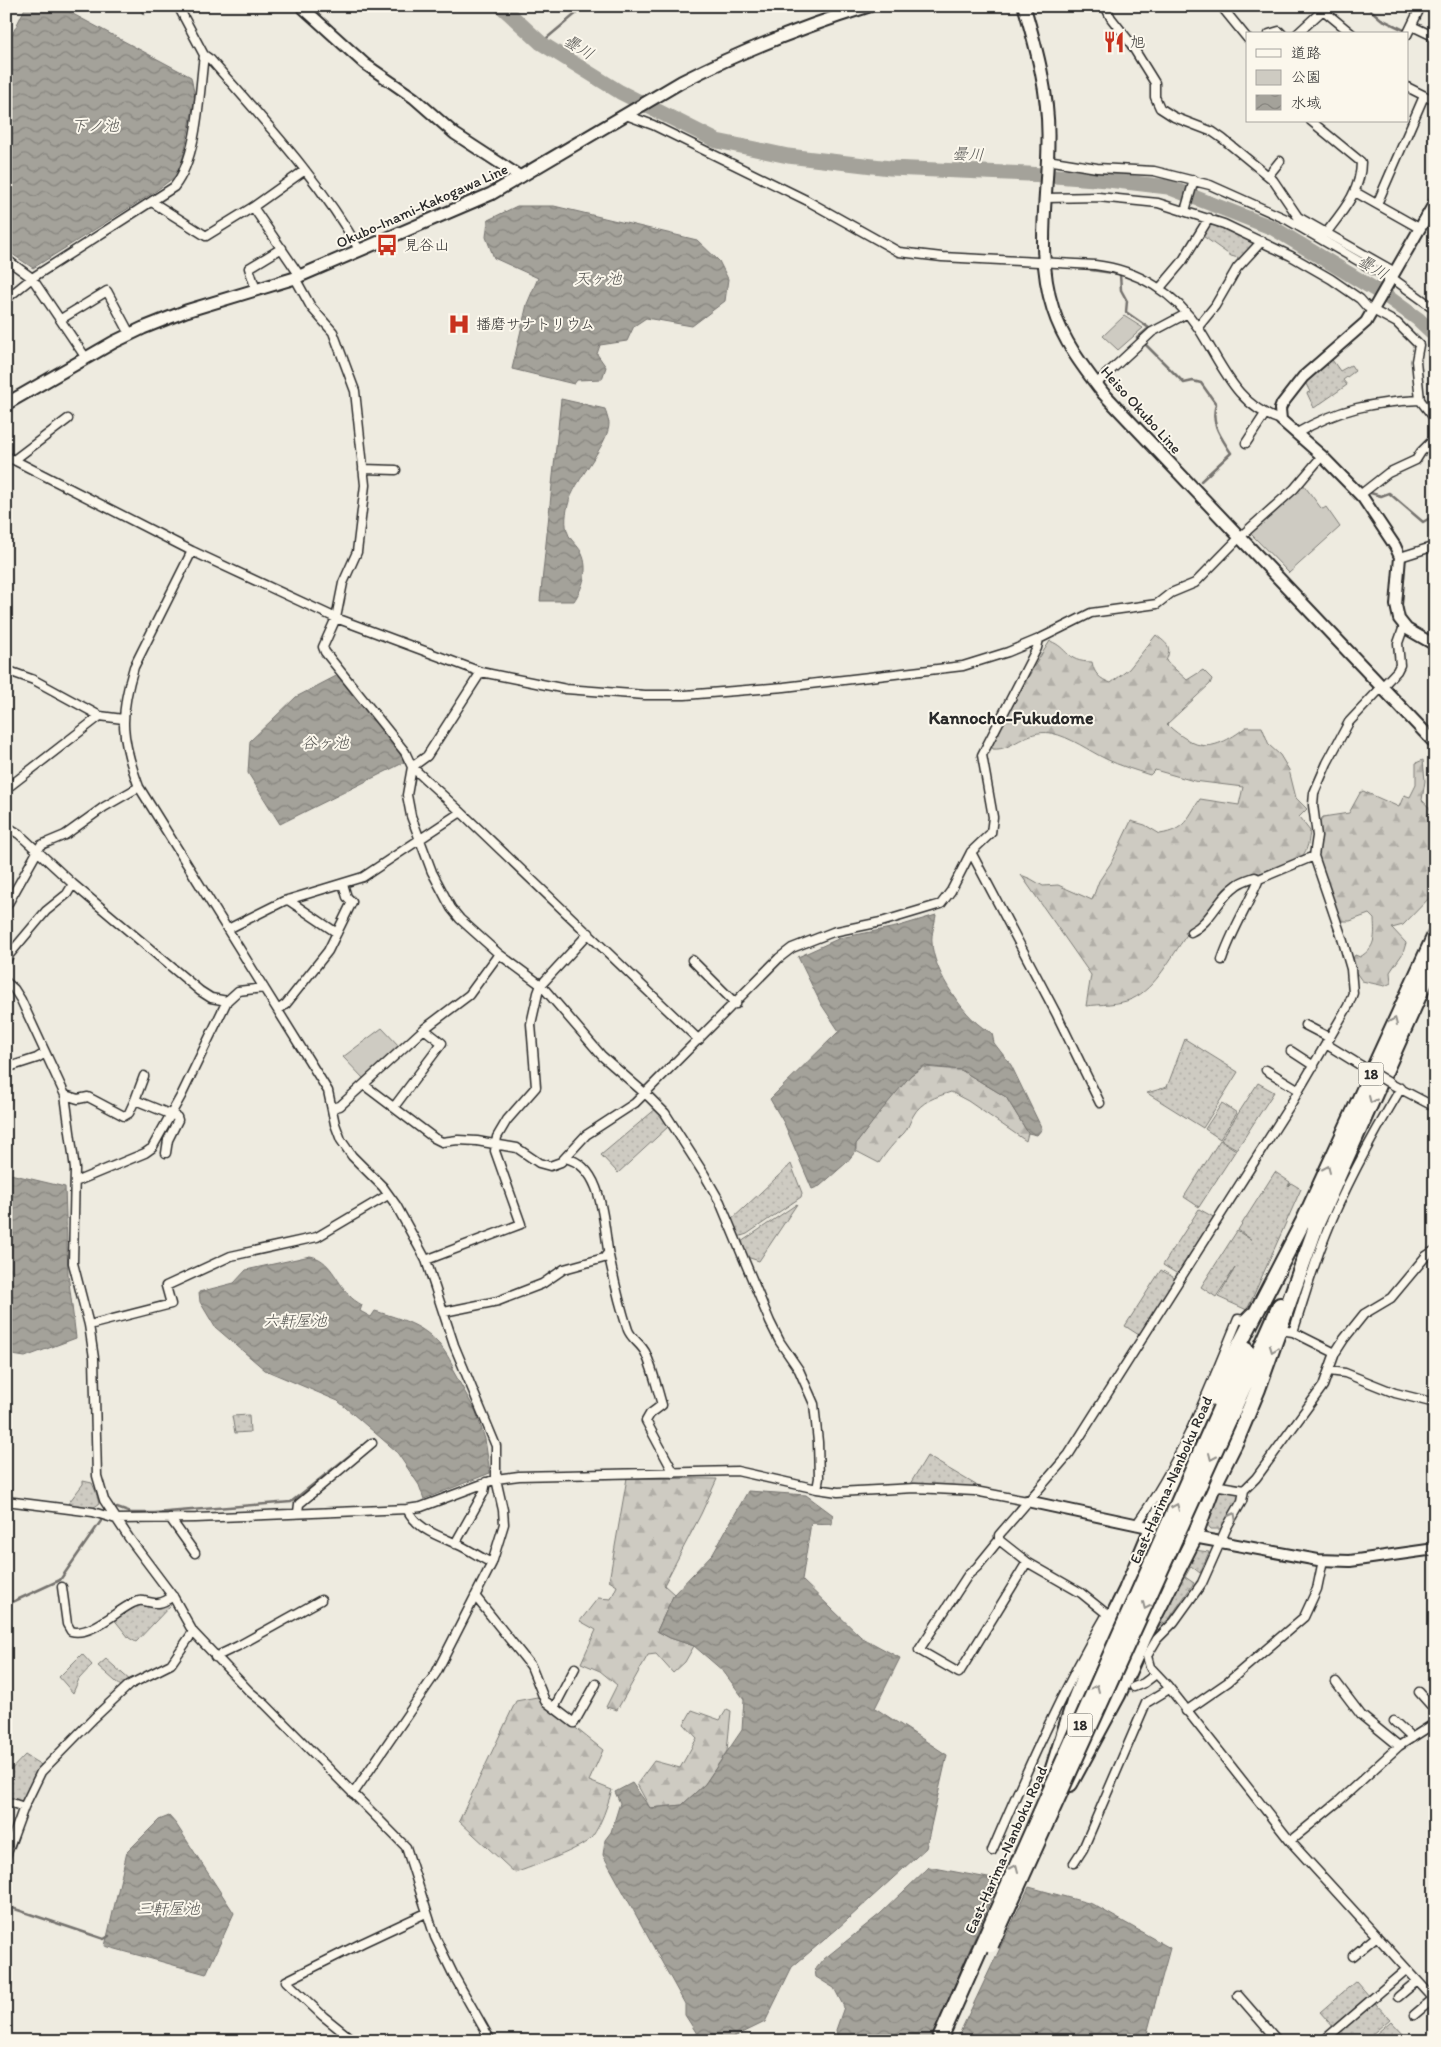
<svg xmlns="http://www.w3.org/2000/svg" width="1441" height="2047" font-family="Itim,'Klee One',sans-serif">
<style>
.grass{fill:url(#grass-dots);stroke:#7c7b76}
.forest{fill:url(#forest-firs);stroke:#7c7b76}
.green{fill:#cecbc2;stroke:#7c7b76}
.water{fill:url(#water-waves);stroke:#74726e}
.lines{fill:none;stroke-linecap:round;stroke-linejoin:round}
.stream{stroke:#74726e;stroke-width:2.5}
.river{stroke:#a4a29a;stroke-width:15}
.minor-casing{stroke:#2b2b2b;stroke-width:11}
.tertiary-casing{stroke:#2b2b2b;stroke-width:14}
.secondary-casing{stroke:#2b2b2b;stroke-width:15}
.motorway-casing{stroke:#2b2b2b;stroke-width:18}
.minor{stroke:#fbf7ec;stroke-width:8}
.tertiary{stroke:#fbf7ec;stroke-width:10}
.secondary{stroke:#fbf7ec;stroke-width:11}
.motorway{stroke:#fbf7ec;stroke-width:14}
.minor-bridge-casing{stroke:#2b2b2b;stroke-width:11;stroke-linecap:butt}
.motorway-bridge-casing{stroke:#2b2b2b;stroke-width:18;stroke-linecap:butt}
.minor-bridge{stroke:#fbf7ec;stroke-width:8}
.motorway-bridge{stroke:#fbf7ec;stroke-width:14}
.oneway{stroke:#93918c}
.labels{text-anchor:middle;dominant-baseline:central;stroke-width:4;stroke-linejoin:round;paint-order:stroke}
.shield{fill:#fbf7ec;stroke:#696865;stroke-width:1}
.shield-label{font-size:14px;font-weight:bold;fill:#2b2b2b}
.poi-label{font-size:15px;fill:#2b2b2b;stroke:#fbf7ec;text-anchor:start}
.street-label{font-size:15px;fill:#2b2b2b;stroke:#fbf7ec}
.water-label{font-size:16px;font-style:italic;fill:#555552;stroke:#fbf7ec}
.quarter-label{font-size:18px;font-weight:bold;fill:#2b2b2b;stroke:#fbf7ec}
</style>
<defs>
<pattern id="grass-dots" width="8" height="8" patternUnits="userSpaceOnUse" patternTransform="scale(1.25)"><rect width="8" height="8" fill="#cecbc2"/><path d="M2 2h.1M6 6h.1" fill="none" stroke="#b1aea7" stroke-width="1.8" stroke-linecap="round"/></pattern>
<pattern id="forest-firs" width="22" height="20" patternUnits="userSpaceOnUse" patternTransform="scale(1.25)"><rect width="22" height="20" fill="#cecbc2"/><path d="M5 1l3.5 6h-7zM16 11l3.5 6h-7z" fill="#b1aea7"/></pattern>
<pattern id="water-waves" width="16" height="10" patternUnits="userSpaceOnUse" patternTransform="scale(1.25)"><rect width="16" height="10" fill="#a4a29a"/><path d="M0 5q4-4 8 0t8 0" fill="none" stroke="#86847e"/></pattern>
</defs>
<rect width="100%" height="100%" fill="#eeebe0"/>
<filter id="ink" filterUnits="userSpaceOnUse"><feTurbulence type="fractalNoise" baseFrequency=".02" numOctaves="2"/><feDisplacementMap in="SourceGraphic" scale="10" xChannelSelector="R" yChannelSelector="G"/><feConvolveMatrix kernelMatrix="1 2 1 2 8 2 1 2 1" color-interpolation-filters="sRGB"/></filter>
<g filter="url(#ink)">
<!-- grass -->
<path class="grass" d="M1208,222L1258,241L1242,259L1231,256L1200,234Z
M1330,357L1340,371L1351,365L1355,371L1343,380L1347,385L1314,408L1307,393L1310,392L1305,382Z
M1185,1039L1238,1072L1203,1128L1147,1093L1167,1087Z
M1258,1083L1274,1092L1237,1149L1221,1140Z
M1222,1103L1237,1113L1220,1139L1205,1129Z
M657,1108L669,1126L618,1173L601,1155Z
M1220,1140L1236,1150L1199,1207L1184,1197Z
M791,1164L802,1193L801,1197L747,1234L738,1237L730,1221Z
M1275,1172L1290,1182L1288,1186L1291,1183L1301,1189L1247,1310L1218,1297L1235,1268L1216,1297L1201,1287L1237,1231L1252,1240L1238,1230Z
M797,1204L759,1261L744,1256L740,1246L741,1242Z
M1199,1209L1217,1219L1181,1276L1163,1265Z
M1161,1270L1178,1280L1142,1337L1125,1326Z
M249,1415L250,1432L235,1433L232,1416Z
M927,1456L976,1485L975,1488L951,1485L910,1484Z
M83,1481L92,1483L96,1492L99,1504L91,1509L67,1505L83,1484Z
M1224,1490L1240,1493L1239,1499L1222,1529H1211L1206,1523L1217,1492Z
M1194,1550L1209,1552L1200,1573L1191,1566L1185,1577L1194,1583L1169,1619L1153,1632Z
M167,1603L171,1605L136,1642L129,1638L113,1618L132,1604Z
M82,1654L92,1665L79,1679L73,1693L59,1677Z
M106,1659L132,1682L123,1688L98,1666Z
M25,1755L43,1766L32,1782L22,1803L6,1798V1775Z
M1356,1981L1370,1997L1334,2028L1320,2012Z
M1373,2001L1390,2019L1364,2041H1345L1338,2031Z
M1391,2021L1404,2035L1398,2041H1368Z"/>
<!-- forest -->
<path class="forest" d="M1156,635C1168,645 1172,646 1166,661L1187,680L1203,670L1212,679L1210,684L1167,724C1172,730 1191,744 1200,745C1215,749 1235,736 1246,727H1262L1269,745L1280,755L1289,770L1296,798L1307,809L1299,817L1310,831C1309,839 1308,850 1302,856C1283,874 1244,870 1225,888C1217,895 1215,906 1208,914C1201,921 1193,927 1186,936C1171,957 1156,988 1132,999C1118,1005 1101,1004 1086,1006L1091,975L1021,875L1031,879L1043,886L1058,885L1092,900L1099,881L1111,863L1131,821L1145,825L1160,834C1185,830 1187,819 1200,799L1239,805L1243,787L1194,781L1155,770L1150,775C1135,770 1120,766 1106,759C1089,751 1071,737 1051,733C1025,729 1013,751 993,749L990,744C1012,710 1028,674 1050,641C1069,648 1065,662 1092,662C1094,674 1100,679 1111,683L1129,669Z
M1423,760L1425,781L1422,800L1435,814V892L1403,925L1392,928L1406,943L1403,953L1390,972L1391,983L1385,986L1362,981L1355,971L1353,958L1355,955L1360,957C1376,947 1375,937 1374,919L1369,914L1350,921H1340C1330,902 1305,833 1323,817L1349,813L1360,793L1363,791L1399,807L1404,795L1410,797L1416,785V763Z
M924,1067L961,1070L1006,1097L1028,1133L1026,1141L968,1101L951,1092C936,1097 921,1101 913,1116C910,1121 908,1129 904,1133C894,1143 887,1151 879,1163L856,1151V1144C870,1125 903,1074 924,1067Z
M627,1478L717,1479L701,1514L664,1585L674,1594L657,1631L670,1638L694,1646L685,1662L673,1673L656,1654L648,1655L617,1710L606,1707L617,1685L600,1671L581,1663L596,1630L580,1621L598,1598L611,1599L617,1586L609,1581Z
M537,1697L603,1750L589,1781L612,1790C607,1806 602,1823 592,1837C584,1848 531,1867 515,1873L459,1821L516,1701Z
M727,1709L731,1711L727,1751L705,1784L682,1805L650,1808L637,1784L654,1761L680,1768L697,1738L684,1724L692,1710L720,1720Z"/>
<!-- green -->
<path class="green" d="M1124,316L1143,328L1118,350L1103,336Z
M1303,484L1321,508L1323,509L1326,507L1340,527L1289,573L1251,534Z
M382,1028L400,1047L364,1079L343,1057Z"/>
<!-- water -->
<path class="water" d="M26,6H58L191,77L195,97L184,154L177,175L153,193L33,268L6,250V47Z
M517,206H554L697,240L719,261L728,279L725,301L692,326L646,318L634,326L627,341L600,345L597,354L606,367L602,379L577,380L574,384L512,369L527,304L538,278L494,258L486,237L488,220Z
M561,399L605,409C606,413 608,419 609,423C610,443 573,482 568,505C565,516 564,529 571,539C574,543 580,548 582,554C589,569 583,588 574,601H540Z
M340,674C362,704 386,731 405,762L280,824L248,773L250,741L296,697Z
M936,915C935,924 931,934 932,942C932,970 967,1023 992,1033L994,1043L1011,1065L1042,1129L1037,1135L1028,1133L1006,1097L961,1070L924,1066L911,1075L881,1111L856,1144L855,1152L846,1163L820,1186L812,1189L784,1123L770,1099L839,1031L821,1004L798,957L840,938L896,927Z
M6,1173L65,1187L68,1274L76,1338L25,1357L6,1354Z
M310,1256C330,1259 336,1281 349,1295C352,1299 357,1302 362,1305L360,1311L371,1317L375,1311C412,1322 435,1329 453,1366L452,1369L476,1412L485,1439L490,1473L424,1499L419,1485L396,1451L338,1401L265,1370L215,1327L200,1302L199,1292L234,1283L246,1270Z
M748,1491L806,1495L833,1515L832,1524L811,1523L802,1580L861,1637L900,1658L875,1708L947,1755L926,1848L837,1929L792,1967L765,2022L726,2041L701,2040L685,2015V2004L603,1855L605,1840L611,1832L620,1803L615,1792L632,1783L650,1808L682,1805L705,1784L742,1730L744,1699L723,1671L694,1646L670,1638L657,1631L674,1594L713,1553Z
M169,1816L176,1824L234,1913L206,1974L105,1946L127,1852L159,1820Z
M929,1867L999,1880L931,2041H838L836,2030L844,2007L834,1988L816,1977L815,1970L824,1959L880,1914Z
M1029,1887L1092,1904L1170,1948L1145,2041H956Z"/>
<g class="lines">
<!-- stream -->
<path class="stream" d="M138,6L144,14
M1366,6L1381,19L1404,30
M541,43L585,6
M1091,270L1120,274L1121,290L1127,301L1126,312L1149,328L1137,338
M1144,343L1184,383L1193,381L1201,383L1216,404C1210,424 1221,437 1231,453L1201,481
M1367,492L1381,496L1389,493L1423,522L1435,515
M117,1508L131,1513H155L291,1502L359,1448
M6,1605L60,1580L101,1521
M6,1906L104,1939L109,1936"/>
<!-- river -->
<path class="river" d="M501,6L541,43L620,92L717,141L788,156L890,168L1028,174L1108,180L1168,187L1273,228L1389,298L1418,319L1435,335"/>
<!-- minor casing -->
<g class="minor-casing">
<path id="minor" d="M178,6L204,55L211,60C264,121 320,180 360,251
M1105,6L1111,18L1129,41L1155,83V97L1160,108L1174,117L1213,132L1223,139L1273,180L1298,217L1395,272
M1221,6L1247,38
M1412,26L1435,37
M1269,34L1279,31L1282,34
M1297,34L1323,10L1352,34
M1407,35L1421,6
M1407,87L1435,101
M626,115L653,125L806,200L899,252L942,257L1095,265C1138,270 1175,293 1199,329C1222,365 1237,407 1281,420
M1311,121L1361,162C1361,191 1343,211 1326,233
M1047,160L1097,168L1154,171L1210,185L1286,219L1374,270L1392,278L1435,309
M1268,176L1280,161
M1355,192L1419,228
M1046,198L1098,197L1158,203L1224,224L1291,256L1331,279L1360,299L1367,307L1397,323L1419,345L1416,361L1420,400L1435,419
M152,202L206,236L253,207L305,170
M1377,204L1424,96
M253,207L300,276
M1185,211L1194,180
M6,259L32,278L86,358
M295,278L311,307L333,332L355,391L365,485L357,552L343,583L336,618L323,647L325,652L405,752L412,767L407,795L411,816L432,872L451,908L460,919L499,954L541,985L602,1056L649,1097L665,1113L704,1174L720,1202L770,1322L780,1342L799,1370L814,1404L818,1442L819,1478L817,1489
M1160,288L1182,262L1209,218
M256,290L249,268L282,248
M6,299L32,278L174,187C198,157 199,94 204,55
M61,319L107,291L130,334
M1198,327L1215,306L1237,268L1262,241
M1096,384L1152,332L1186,314
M1297,433C1338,409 1373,402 1420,400
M1246,443L1265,414
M6,456L192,551L336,618L481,672L566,689L645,695H685L784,687L963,666L1008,652L1039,639L1091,613L1157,604L1171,593L1195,583L1240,537L1294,489L1322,456
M14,460L68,419
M363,469L396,470
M1360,495L1388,473L1416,460L1421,452L1435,438
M192,551L134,667C119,716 121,739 139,787L328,1091L335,1124L341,1140L352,1156L383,1187L396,1205L426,1260L454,1345L496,1446V1479L503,1510L504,1524L492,1563L436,1673L353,1794
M1400,557L1435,546
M6,670L34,680L100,716L123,719
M481,672L427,756L412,767L461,812L699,1040
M6,789L100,716
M6,826L19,834L73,884L200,991L211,998L227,1001
M971,852L1057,1015L1100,1103
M288,900L337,933
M6,907L41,845L65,835L104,807L139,787
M228,929L284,901L363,877L461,812
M1191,932C1212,921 1217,899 1237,885C1242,881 1249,879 1255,877L1259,879L1314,856
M692,960L736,1004
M1222,960C1231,932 1248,906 1259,879
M6,961L9,955L46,911L67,894L73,884
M6,982L14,989L21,1000L65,1095L75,1169L73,1263L89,1325L94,1358L97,1476L104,1500L129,1538L174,1598L193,1632L250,1692L265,1704L406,1847L435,1937L453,1974L491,2041
M278,1010L286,1004L328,951L352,902L347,897L343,884
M1305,1025L1330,1038
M1326,1044L1360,1065
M1291,1051L1314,1066
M6,1068L37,1058L45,1053
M1266,1070L1299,1090
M1391,1084L1435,1107
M364,1085L434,1138L442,1142L458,1140L477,1141L517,1148L539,1163L550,1166L561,1162L586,1135L635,1103L779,958L792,948L833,932L881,922L941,904L951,891L971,852L991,833L993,817L982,755L1037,648L1039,639
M65,1095L78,1099L88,1097L124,1116L129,1113L135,1100L177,1117L178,1120L168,1140L166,1153
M135,1100L144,1076
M394,1107L442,1043L424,1029
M332,1108L340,1106L424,1029L469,995L499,954
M565,1158C604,1166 603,1224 609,1256C614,1280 620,1306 628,1330C632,1340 642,1344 646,1354C653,1370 657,1388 662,1405L650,1414L646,1421L674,1473
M75,1182L145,1153L152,1148L181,1096L227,1001L238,991L264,988
M1435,1250L1426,1256L1391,1298L1364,1314L1344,1339L1335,1353L1323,1386L1256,1478L1244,1490L1242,1501L1227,1527L1202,1583L1174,1622L1157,1639L1147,1656L1150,1667L1167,1685L1290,1841L1435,2000
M426,1260L521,1224L495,1151L497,1137L507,1120L536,1087L531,1024L538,993L541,985L589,933
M444,1312L498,1301L542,1284L564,1269L604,1258L608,1253
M89,1325L171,1304L166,1286L231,1256L317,1237L388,1195
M1287,1331L1293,1332L1335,1353
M1293,1332C1304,1299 1313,1266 1326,1234C1346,1183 1373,1135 1401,1088
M1329,1371L1345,1373L1395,1393L1435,1403
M1212,1489L1220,1486L1244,1490
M6,1501L93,1512L116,1519L196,1518L407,1509L421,1507L496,1479L519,1476L737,1471L817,1489L838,1492L915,1488L975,1491L1027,1501
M407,1509C418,1531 440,1536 461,1546C471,1551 481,1558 492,1563
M298,1512L299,1504L372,1443
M170,1518L195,1553
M1136,1525C1181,1463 1209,1390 1238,1319L1243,1320L1250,1313
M999,1540L977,1567L968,1575L919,1650L959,1673L1027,1562
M455,1544L484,1492L486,1482
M62,1587L67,1624L71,1631C90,1637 116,1611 133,1603C147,1595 152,1612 173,1596
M475,1596L531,1666L545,1701L574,1723L596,1684
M215,1657L238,1646L321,1600
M1336,1682L1361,1715L1399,1746
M1134,1687L1144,1683L1156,1674
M1419,1692L1435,1710
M554,1708L575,1668
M1186,1711L1228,1682L1304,1617L1317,1589L1323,1560
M1394,1721L1412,1738
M6,1801L24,1807
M1290,1841L1339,1801L1399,1746L1435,1723
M992,1851C1027,1770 1062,1690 1107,1614L1081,1593L1027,1562L999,1540V1535L1069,1454L1292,1102L1348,1006L1353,993L1351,969L1342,938L1314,856L1317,836L1313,805L1314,793L1327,763L1349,722L1397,671L1400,665L1398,643L1404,626
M6,1856L24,1807L41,1772L94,1718L129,1685L171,1664L193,1632
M1074,1863L1083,1849L1146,1703L1169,1689
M1353,1956L1377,1936
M1238,1995L1278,2041
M1398,1997L1417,1981
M1414,2015L1433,1999
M354,2041L323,2016L286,1981L362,1943L426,1913
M1323,2041L1407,1969"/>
</g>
<!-- tertiary casing -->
<g class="tertiary-casing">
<path id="tertiary" d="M301,6L365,64L414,98L455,134L521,177
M1435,202L1366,322L1303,377L1282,404L1280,409L1281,420L1322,456L1363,498L1395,546L1400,557L1396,605L1399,619L1407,629L1435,645
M1027,1501L1158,1529
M1172,1533L1318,1560L1350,1561L1435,1549"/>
</g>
<!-- secondary casing -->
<g class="secondary-casing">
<path id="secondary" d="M1024,6C1037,50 1049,94 1048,140C1048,196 1035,254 1053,309C1063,341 1083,367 1103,393L1435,743
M6,404L114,342L143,328L186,311L295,278L491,194L681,82C741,51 805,26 869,6"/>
</g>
<!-- motorway casing -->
<g class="motorway-casing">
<path id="motorway" d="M1304,1220L1435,935
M1315,1228L1435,960
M1220,1408L1246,1350
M1232,1413L1280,1305
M1049,1781L1074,1702L1089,1665L1126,1590L1152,1528L1226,1371L1307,1214
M1070,1784L1118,1695L1145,1635L1194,1538L1212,1489L1237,1439L1258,1389L1318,1221"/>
</g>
<!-- minor -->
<use href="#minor" class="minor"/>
<!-- tertiary -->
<use href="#tertiary" class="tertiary"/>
<!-- secondary -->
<use href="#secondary" class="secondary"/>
<!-- motorway -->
<use href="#motorway" class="motorway"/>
<!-- minor-bridge casing -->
<g class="minor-bridge-casing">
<path id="minor-bridge" d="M1360,1065L1391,1084"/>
</g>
<!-- motorway-bridge casing -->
<g class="motorway-bridge-casing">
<path id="motorway-bridge" d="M991,1945L1232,1413
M939,2041L1220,1408"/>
</g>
<!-- minor-bridge -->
<use href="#minor-bridge" class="minor-bridge"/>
<!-- motorway-bridge -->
<use href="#motorway-bridge" class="motorway-bridge"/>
</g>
<!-- one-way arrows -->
<defs><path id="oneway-chevron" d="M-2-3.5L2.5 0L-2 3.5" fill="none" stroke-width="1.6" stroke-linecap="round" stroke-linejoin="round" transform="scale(1.25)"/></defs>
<g class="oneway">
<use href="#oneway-chevron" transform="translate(1394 1021) rotate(-66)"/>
<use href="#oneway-chevron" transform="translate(1372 1100) rotate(114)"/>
<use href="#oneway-chevron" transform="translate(1327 1169) rotate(-66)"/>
<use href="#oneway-chevron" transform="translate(1273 1349) rotate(111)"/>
<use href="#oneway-chevron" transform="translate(1212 1457) rotate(114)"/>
<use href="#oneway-chevron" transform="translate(1176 1507) rotate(-66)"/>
<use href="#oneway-chevron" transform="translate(1233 1516) rotate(-60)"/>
<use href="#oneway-chevron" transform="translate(1146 1606) rotate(114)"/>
<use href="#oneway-chevron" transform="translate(1096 1688) rotate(-66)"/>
<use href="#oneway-chevron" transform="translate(1015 1868) rotate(-66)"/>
</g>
</g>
<!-- icons -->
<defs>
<g id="restaurant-bare" transform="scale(1.725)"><path d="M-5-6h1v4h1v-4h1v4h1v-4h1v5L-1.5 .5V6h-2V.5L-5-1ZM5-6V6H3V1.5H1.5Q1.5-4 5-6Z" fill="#c8321e" stroke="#fbf7ec" stroke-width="2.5" paint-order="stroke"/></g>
<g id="bus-bare" transform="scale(1.725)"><path d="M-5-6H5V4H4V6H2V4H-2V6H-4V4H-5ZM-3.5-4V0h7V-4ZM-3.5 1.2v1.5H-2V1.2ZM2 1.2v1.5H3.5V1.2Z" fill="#c8321e" stroke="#fbf7ec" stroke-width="2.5" paint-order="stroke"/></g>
<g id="hospital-bare" transform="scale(1.725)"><path d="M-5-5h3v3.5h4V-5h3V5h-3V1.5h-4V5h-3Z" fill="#c8321e" stroke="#fbf7ec" stroke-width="2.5" paint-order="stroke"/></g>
</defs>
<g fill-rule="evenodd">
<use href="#restaurant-bare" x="1114" y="42"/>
<use href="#bus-bare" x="387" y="245"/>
<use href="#hospital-bare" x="459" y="324"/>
</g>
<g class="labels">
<!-- shield labels -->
<g class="shield">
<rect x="1358.5" y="1062.5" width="25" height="23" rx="4"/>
<rect x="1067.5" y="1713.5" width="25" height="23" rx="4"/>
</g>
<g class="shield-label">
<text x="1371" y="1074">18</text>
<text x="1080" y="1725">18</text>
</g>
<!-- poi labels -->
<g class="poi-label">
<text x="1130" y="42">旭</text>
<text x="404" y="245">見谷山</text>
<text x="476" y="324">播磨サナトリウム</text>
</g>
<!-- street labels -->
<g class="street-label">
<text transform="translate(422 206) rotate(-24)">Okubo-Inami-Kakogawa Line</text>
<text transform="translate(1141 410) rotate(48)">Heiso Okubo Line</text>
<text transform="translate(1171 1480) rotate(-66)">East-Harima-Nanboku Road</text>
<text transform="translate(1006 1850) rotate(-66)">East-Harima-Nanboku Road</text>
</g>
<!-- water labels -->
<g class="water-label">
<text transform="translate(579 47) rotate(32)">曇川</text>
<text x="95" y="125">下ノ池</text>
<text transform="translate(968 154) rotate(3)">曇川</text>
<text transform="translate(1373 267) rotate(31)">曇川</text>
<text x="598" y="278">天ヶ池</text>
<text x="325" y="742">谷ヶ池</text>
<text x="295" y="1320">六軒屋池</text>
<text x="168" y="1908">三軒屋池</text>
</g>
<!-- quarter labels -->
<g class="quarter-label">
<text x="1011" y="718">Kannocho-Fukudome</text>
</g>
</g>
<!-- margin -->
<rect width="1441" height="2047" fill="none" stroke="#fbf7ec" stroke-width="25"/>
<rect x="12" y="12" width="1416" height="2022" fill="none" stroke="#2b2b2b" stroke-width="2" filter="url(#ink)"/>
<!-- legend -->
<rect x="1246" y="32" width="162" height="90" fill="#fbf7ec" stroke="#a8a59f"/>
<rect x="1256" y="49" width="25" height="8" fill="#fbf7ec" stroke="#a8a59f"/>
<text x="1291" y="58" font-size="15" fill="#2b2b2b">道路</text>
<rect x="1256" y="70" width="25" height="15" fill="#cecbc2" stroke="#a8a59f"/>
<text x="1291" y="82" font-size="15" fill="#2b2b2b">公園</text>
<rect x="1256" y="95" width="25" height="15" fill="url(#water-waves)" stroke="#a8a59f"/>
<text x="1291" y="108" font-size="15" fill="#2b2b2b">水域</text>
</svg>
